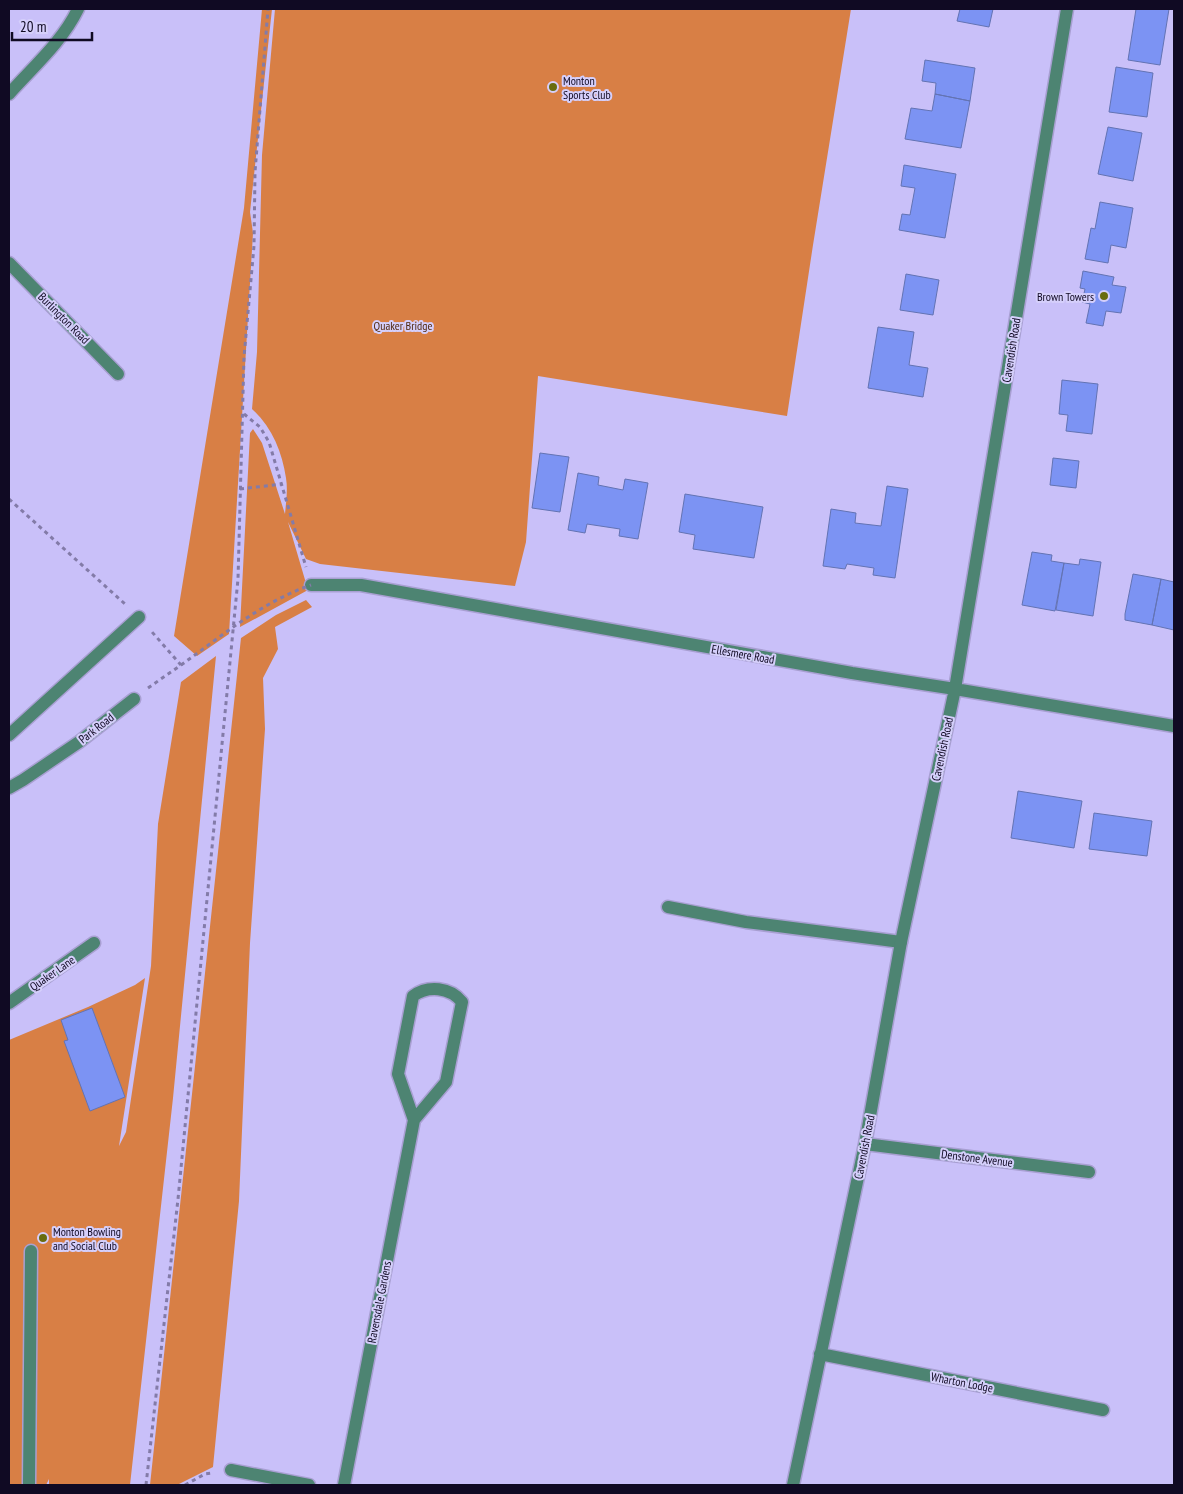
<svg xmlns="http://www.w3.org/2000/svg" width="1183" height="1494" font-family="'PT Sans Narrow',sans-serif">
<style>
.green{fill:#d87f45}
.building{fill:#7c93f3;stroke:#6373b3}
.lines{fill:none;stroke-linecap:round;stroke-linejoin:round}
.service-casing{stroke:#a89fd2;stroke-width:15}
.minor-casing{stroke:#a89fd2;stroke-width:15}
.path{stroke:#837ba8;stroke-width:3;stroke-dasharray:4 4;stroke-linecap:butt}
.service{stroke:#4d8472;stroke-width:12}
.minor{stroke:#4d8472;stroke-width:12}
.path-bridge{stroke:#837ba8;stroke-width:3;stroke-dasharray:4 4;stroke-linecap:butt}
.poi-dot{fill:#696c0e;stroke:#d5cffb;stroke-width:2}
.labels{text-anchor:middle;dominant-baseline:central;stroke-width:4;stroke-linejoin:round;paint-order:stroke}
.poi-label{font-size:12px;fill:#100a23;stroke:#d5cffb;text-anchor:start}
.street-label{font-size:12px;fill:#100a23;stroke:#d5cffb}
.park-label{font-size:12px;fill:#512a10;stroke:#d5cffb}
</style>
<rect width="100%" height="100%" fill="#c9c0f9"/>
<!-- green -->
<path class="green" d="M262,9H272L250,212L253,233L229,634L197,656L174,636L244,208Z
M275,9H851L813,245L787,416L538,376L526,542L515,586L320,564L306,559L288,522L308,590L240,627L250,433L253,429L262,443L285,514C286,503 288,490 286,478C282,452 272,427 252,409L257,352L262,155Z
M306,600L312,607L275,627L278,649L263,678L265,729L250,943L239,1201L213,1467L177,1485H150L241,638L276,615Z
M216,656L173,1098L130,1485H49V1479L46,1485H9V1040L88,1007L135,985L145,978L119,1146L126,1132L151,966L158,824L181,682Z"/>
<!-- building -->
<path class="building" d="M960,9H993L989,27L957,21Z
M1136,9H1169L1160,65L1128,60Z
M925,60L975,68L970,101L935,94L936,83L922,81Z
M1116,67L1153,73L1147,117L1109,112Z
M935,94L970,101L961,148L905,139L911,108L932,111Z
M1108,127L1142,133L1133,181L1098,174Z
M904,165L956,174L945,238L899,230L902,214L910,215L915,188L901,186Z
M1100,202L1133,208L1126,248L1111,245L1108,263L1085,259L1091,228L1095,229Z
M1083,271L1114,277L1112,285L1126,287L1121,313L1106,311L1103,326L1086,323L1090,304L1082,302L1085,289L1080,288Z
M906,274L939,280L933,315L900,310Z
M878,327L914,332L909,365L928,368L923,397L868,388Z
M1062,380L1098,384L1092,434L1066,431L1068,415L1059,414Z
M540,453L569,457L560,512L532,508Z
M1053,458L1079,461L1076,488L1050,485Z
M578,473L599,477L598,485L623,490L625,479L648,483L638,539L619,536L620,529L587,524L585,533L568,530Z
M887,486L908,489L895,578L873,575L874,568L847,564L845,569L823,566L831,509L856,513L855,523L881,526Z
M685,494L763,507L754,558L693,549L695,535L679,532Z
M1032,552L1052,555L1051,561L1064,563L1055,611L1022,605Z
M1080,559L1101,562L1093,616L1056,610L1064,563L1079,565Z
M1133,574L1161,579L1152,625L1125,620V614Z
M1161,579L1174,582V630L1152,625Z
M1018,791L1082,801L1074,848L1011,838Z
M1094,813L1152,821L1147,856L1089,849Z
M92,1008L125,1097L90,1111L64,1041L68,1040L61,1020Z"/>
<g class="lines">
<!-- service casing -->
<g class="service-casing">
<path id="service" d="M9,735L139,617
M668,907L746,922L901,942
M9,1003L94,943
M29,1485L31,1251"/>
</g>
<!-- minor casing -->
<g class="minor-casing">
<path id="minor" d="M9,94C33,67 62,42 78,9
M9,263L118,374
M311,585H361L852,673L955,689L1174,726
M9,788L23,780L79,742L134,699
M865,1144L1089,1172
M820,1354L1103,1410
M231,1470L309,1485
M344,1485L414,1120L398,1074L413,996C428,985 450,987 462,1002L446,1082L414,1120
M793,1485L865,1144L901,942L955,689L1067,9"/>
</g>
<!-- path -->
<path class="path" d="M244,414L260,427L269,442L306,567
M240,489L282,484
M9,499L125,604
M148,688L181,665L152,632
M146,1485L178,1199L238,579L244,357L254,246L255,172L268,9
M185,1485L205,1474L213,1473"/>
<!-- service -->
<use href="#service" class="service"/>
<!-- minor -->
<use href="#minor" class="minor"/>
<!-- path-bridge -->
<path class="path-bridge" d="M181,665C223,635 262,602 311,585"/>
</g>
<!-- markers -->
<g class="poi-dot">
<circle cx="553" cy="87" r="5"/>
<circle cx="1104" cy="296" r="5"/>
<circle cx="43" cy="1238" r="5"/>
</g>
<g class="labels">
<!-- poi labels -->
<g class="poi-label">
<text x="563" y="80">Monton<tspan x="563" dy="14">Sports Club</tspan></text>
<text x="1094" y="296" text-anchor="end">Brown Towers</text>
<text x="53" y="1231">Monton Bowling<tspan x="53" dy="14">and Social Club</tspan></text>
</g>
<!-- street labels -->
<g class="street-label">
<text transform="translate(64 318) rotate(45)">Burlington Road</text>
<text transform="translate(1011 350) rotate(-81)">Cavendish Road</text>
<text transform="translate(743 654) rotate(10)">Ellesmere Road</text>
<text transform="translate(96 728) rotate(-38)">Park Road</text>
<text transform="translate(942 749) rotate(-78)">Cavendish Road</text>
<text transform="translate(52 973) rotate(-35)">Quaker Lane</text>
<text transform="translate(864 1147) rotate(-79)">Cavendish Road</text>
<text transform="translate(977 1158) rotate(7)">Denstone Avenue</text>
<text transform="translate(379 1302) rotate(-79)">Ravensdale Gardens</text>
<text transform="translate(962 1382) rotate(11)">Wharton Lodge</text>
</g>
<!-- park labels -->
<g class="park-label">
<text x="403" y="325">Quaker Bridge</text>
</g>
</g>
<!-- border -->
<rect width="1183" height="1494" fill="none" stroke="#100a23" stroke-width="20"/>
<!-- scale -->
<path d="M12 32v8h80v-8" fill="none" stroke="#100a23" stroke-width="2.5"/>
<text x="20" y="32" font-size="15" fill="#100a23" stroke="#d5cffb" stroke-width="4" paint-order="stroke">20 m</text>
</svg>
